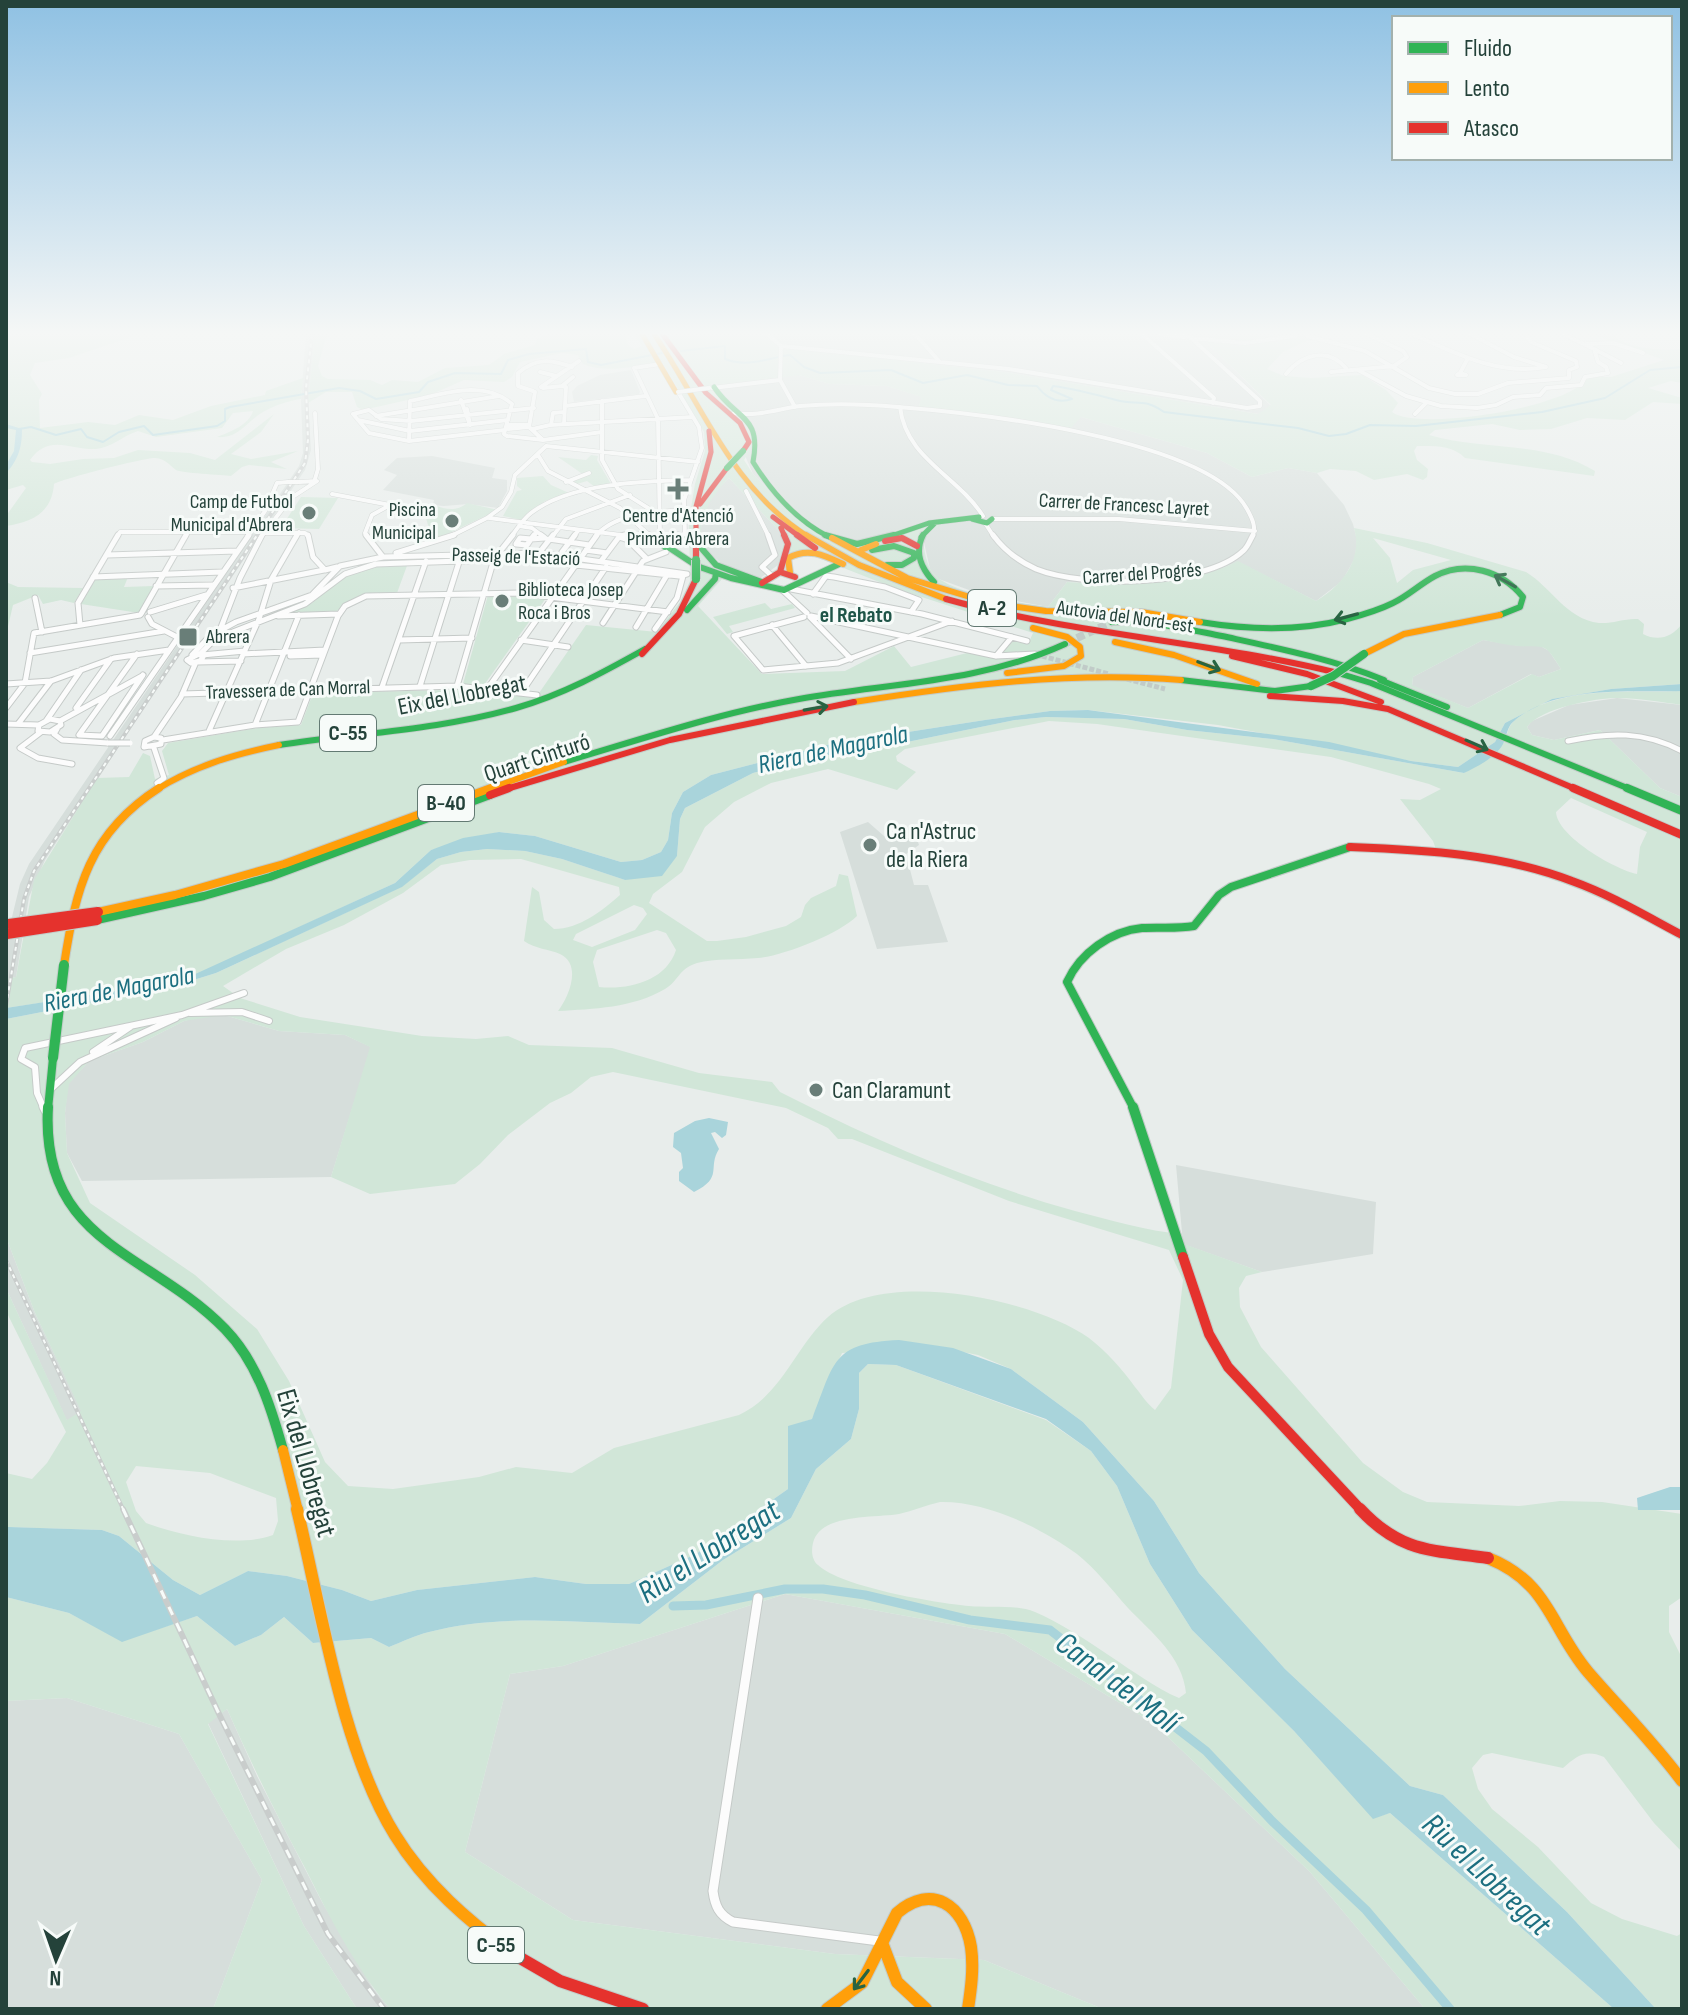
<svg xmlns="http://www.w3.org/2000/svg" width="1688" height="2015" font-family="'Sofia Sans Condensed',sans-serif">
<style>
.built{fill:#d6dedb}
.green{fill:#d1e6d8;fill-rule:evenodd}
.water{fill:#a9d4db}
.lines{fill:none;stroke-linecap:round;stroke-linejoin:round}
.stream{stroke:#a9d4db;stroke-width:2}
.canal{stroke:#a9d4db;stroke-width:9}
.river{fill:#a9d4db;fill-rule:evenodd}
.street-tunnel{stroke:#c1cbc8;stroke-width:5;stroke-dasharray:5 2;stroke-linecap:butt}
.highway-tunnel{stroke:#c1cbc8;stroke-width:8;stroke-dasharray:8 4;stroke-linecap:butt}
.street-far4-casing{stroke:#c5cac8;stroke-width:5}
.street-far3-casing{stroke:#c5cac8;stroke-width:7}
.street-far2-casing{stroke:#c5cac8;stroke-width:8}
.street-far1-casing{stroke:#c5cac8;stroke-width:9}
.street-casing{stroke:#c5cac8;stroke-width:11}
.fast-far3-casing{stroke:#c3cbc8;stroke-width:6}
.fast-far2-casing{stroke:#c3cbc8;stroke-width:8}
.fast-far1-casing{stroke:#c3cbc8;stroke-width:10}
.fast-casing{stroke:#c3cbc8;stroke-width:12}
.slow-far4-casing{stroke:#c3cbc8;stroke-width:6}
.slow-far3-casing{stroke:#c3cbc8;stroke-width:8}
.slow-far2-casing{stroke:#c3cbc8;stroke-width:10}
.slow-far1-casing{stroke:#c3cbc8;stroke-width:12}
.slow-casing{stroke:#c3cbc8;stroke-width:14}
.jam-far4-casing{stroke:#c3cbc8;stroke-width:6}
.jam-far3-casing{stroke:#c3cbc8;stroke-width:8}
.jam-far2-casing{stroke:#c3cbc8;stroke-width:10}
.jam-far1-casing{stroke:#c3cbc8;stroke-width:12}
.jam-casing{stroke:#c3cbc8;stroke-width:14}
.street-far4{stroke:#fcfcfc;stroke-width:4}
.street-far3{stroke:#fcfcfc;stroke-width:5}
.street-far2{stroke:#fcfcfc;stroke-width:6}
.street-far1{stroke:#fcfcfc;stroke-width:7}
.street{stroke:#fcfcfc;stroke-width:9}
.fast-far3{stroke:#30b455;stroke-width:5}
.fast-far2{stroke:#30b455;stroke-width:6}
.fast-far1{stroke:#30b455;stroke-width:8}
.fast{stroke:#30b455;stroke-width:10}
.slow-far4{stroke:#ff9f0a;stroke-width:5}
.slow-far3{stroke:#ff9f0a;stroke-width:6}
.slow-far2{stroke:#ff9f0a;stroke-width:8}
.slow-far1{stroke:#ff9f0a;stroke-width:10}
.slow{stroke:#ff9f0a;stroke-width:12}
.jam-far4{stroke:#e5322d;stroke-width:5}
.jam-far3{stroke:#e5322d;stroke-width:6}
.jam-far2{stroke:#e5322d;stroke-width:8}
.jam-far1{stroke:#e5322d;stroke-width:10}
.jam{stroke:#e5322d;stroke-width:12}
.rail-far1-casing{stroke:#c9cdcc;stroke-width:4}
.rail-casing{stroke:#c9cdcc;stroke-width:6}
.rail-far1{stroke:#f7fbf9;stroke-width:2;stroke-dasharray:4;stroke-linecap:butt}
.rail{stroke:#f7fbf9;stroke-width:3;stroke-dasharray:9;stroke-linecap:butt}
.street-bridge-far1-casing{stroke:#c5cac8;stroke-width:5;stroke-linecap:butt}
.street-bridge-casing{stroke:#c5cac8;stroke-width:7;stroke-linecap:butt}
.fast-bridge-far2-casing{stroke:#c3ccc9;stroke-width:7;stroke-linecap:butt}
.fast-bridge-far1-casing{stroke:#c3ccc9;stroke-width:10;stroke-linecap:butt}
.fast-bridge-casing{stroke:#c3ccc9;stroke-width:12;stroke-linecap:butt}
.jam-bridge-casing{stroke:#c3ccc9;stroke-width:12;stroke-linecap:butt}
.street-bridge-far1{stroke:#fcfcfc;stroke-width:4}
.street-bridge{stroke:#fcfcfc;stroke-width:5}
.fast-bridge-far2{stroke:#30b455;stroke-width:6}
.fast-bridge-far1{stroke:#30b455;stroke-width:8}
.fast-bridge{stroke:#30b455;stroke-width:10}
.jam-bridge{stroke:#e5322d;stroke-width:10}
.oneway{stroke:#286442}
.poi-dot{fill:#697e78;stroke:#f7fbf9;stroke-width:3}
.labels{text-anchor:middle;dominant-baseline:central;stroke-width:6;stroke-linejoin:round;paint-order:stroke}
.far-poi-label{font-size:20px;fill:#24423a;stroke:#f7fbf9;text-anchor:end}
.far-street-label{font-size:20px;fill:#24423a;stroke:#f7fbf9}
.shield{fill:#f7fbf9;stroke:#637a73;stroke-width:2}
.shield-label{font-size:22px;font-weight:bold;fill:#24423a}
.far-neighbourhood-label{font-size:22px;font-weight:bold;fill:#1f5548;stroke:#f7fbf9}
.street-label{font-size:24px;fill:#24423a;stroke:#f7fbf9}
.poi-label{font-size:24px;fill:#24423a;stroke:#f7fbf9;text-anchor:start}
.water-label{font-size:26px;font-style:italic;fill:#1c6f80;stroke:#f7fbf9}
.near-street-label{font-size:28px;fill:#24423a;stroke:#f7fbf9}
.near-water-label{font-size:32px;font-style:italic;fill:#1c6f80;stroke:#f7fbf9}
</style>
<rect width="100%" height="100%" fill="#e8edeb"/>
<!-- built -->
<path class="built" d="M306,334H315L308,403L311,450L305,470L176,659L45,860L29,897L16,977L6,979V952L12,917L20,884L29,864L299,466L303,453L301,401Z
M760,334H1198L1271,406L1259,414L1004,372L777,347Z
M631,370L640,392L639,394L574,402L572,392L577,386L600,375Z
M786,375H799L830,384L887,386L922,397L919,406L1081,417L1207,453L1252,477L1288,468L1317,473L1344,505L1353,524L1357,540L1355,558L1342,581L1316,601L1238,562L1200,576L1108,584L1067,582L1048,607L980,594L936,578L930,569L923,538L937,526L861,540L831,541L790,512L753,474L724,407L711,386Z
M432,456L495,468L492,478L507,480V491L498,508L468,504L444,506L433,505L434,500L383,490L397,475L384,470L397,458Z
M729,478L785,537L778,565L759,579L727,568L706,550L700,536L703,513L712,495Z
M1483,640L1520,646L1537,644L1549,651L1561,669L1539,677L1531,674L1468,708L1412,686L1413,677Z
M1617,698L1682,705V797L1660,788L1600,730L1554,740L1532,735L1527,727L1532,721L1569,705Z
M868,822L884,836L917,839L919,845L906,854L914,885H928L948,942L877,949L840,832Z
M208,1015H224L279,1031L345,1035L371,1047L331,1177L82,1181L67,1153L65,1113L68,1084L89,1061L143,1042L184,1021Z
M1176,1165L1376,1202L1373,1254L1262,1272L1183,1244Z
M6,1237L35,1313L82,1412L67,1421L6,1288Z
M785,1594L1005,1634L1153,1723L1310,1872L1425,2009H1103L984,1960L835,1954L573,1920L465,1852L510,1674L563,1666Z
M67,1698L179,1734L262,1880L213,2009H6V1701Z
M227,1709L257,1776L322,1902L373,1988L390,2009H357L304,1926L208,1723Z"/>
<!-- green -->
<path class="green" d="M6,334H140L69,358L35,363L30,375L42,394L39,400L40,428L88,422L115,425L139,415L173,420L211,406L265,395L266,391L303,378L301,399C287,401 276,405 263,412C246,422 239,439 217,437C230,432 249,425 253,411L233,413L222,428L156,437L138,431C124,435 111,448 96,449C70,450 49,433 30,460L32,462L50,464L83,459L114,458L138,450L190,453L215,460L274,414L261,432L231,454L251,459L298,451L271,462L287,469L249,465L242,467L231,476C223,475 180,473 176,470C168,464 166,459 155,458C147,457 61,479 54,484C52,512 33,522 6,526V516L26,488L23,485L6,490Z
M315,334H327L318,366L322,376L328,379L370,380L382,385L392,380L418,382L445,368L489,365L504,354L535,345L538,338L551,334H625L628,345L634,349L642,346L634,334H760L777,347L1004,372L1258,414L1271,405L1198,334H1321L1283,352L1267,369L1284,376L1311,378L1362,375L1386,390L1398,403L1392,412C1418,432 1574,407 1588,377H1611L1664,360L1592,334H1618L1614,336C1629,349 1663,351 1682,349V383L1671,381L1648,388L1682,398V404L1653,402L1625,420L1587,418L1551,429L1520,430L1492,424L1435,430L1429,435C1483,451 1545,440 1595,471L1594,476L1465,458C1453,445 1434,446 1417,446L1414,451L1417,460L1428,469L1427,477L1423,480L1407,474L1374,480L1356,471L1330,469L1317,473L1288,468L1252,477L1207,453L1081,417L1070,429L919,407L921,397L887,386L830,384L799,375L712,387C725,408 752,423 752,446L744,460L753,474L790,512L831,541L861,540L938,519L943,524L928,532L923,538C924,550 926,565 934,574C952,595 1020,602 1048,607L1067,582C1123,585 1186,587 1238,561L1316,601C1342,585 1363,560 1354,528L1427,543L1526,572C1552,588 1566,619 1599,623C1612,624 1625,618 1638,619L1644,624L1643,634C1658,642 1672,637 1682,624V684L1611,689L1552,699L1505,723L1495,742L1458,767L1411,761L1218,725L1088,710L1050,711L985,720L831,744L711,775L683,792L672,813L668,840L661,852L642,860L621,862L535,836L499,832L431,850L395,883L180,982L6,1008V979L16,977L34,880L97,778L129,777L143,753L150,756L155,779L169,775L162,751L168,743L258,728L301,725L313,693L456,690L537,696L586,625L657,632L680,602L690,581L689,520L695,484L705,451L704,432L662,362C638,366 605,374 583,364L578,355L562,353L520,362L512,377L504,382L464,380L430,395L363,410L357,407L352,392H326L308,403ZM729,478L785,537L779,555L803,552L897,589L1033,633L1028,644L1013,641L998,658L971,652L911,667L894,646L845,671L762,674L698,606L731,569C683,546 700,508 729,478ZM1373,538L1451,560L1413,570L1397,583L1390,558ZM1483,640C1495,642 1506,645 1518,646C1547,648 1543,641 1561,669L1539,677L1532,674L1468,708L1412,685L1413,677Z
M591,455L598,456L597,460L611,484L595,487L587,481L577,484L571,481L584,475L558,457L586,460Z
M543,476L551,485L569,493L545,501L521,520L503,516L517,491L522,490L517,486V478Z
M301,497L338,498L319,529L281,528Z
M467,503L498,510L439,538L428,525L426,518L419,515L437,506C447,510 458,511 467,503Z
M408,563L397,593L358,597L335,612L279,614L312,603L346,575L379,565Z
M95,577H128L124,587L154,586L139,613L81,604Z
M6,582L18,587L83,588L74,603L61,600L43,604L38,595L13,605L6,635Z
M488,595L546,598L484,685L463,684Z
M765,603L771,609L792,604L795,608L729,626L733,632L727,634L713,617Z
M1682,691V705C1661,702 1639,698 1618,698C1595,698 1541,708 1527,727L1532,735L1554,740L1600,730L1660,788L1682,797V941C1639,917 1595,893 1547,878C1511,866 1474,861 1438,855L1433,841L1400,799L1420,800L1441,789L1429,784L1331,757L1097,724L1049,721L905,749L896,756L897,761L916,772L897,790L828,769L771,783L734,802L705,827L682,872L653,894L649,903L707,941H717L746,937L786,926L801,917L805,905L811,898L836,886L839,874L848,876L857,916C839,934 783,956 758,958C738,960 715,958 697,963C678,969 678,982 665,989C633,1008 593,1009 558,1011C568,998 583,965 560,954C548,949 536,949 524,941L532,887L539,892L544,920L554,929C579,929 602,911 620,895L619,887L521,859L470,860L441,865L403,893L344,925L286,949L223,986L240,998L300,1017L422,1036L476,1039L508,1036L529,1045L612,1048L699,1073L772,1082L780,1092L798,1101C887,1146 979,1184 1075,1211C1111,1220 1146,1231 1182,1234L1184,1244L1262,1272L1246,1276L1239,1288L1240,1307L1261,1347L1363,1463L1403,1492L1427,1502L1519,1506L1560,1501L1602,1502L1682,1514V1597L1669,1606V1632L1682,1658V1852L1654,1823L1604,1757C1585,1749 1577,1756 1563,1768L1492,1753L1483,1755L1472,1768L1478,1789L1492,1809L1538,1847L1591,1903L1622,1919L1677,1936L1682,1933V2009H1656L1567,1912L1443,1795L1410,1786L1285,1669L1199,1573L1154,1501L1083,1422L1011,1369L978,1355L932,1346L842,1353L812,1419L788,1427V1489L696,1554L629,1584H586L535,1577L417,1590L371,1601L342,1590L287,1576L248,1571L200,1595L173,1580L119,1536L102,1530L6,1527V1473L32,1479L47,1463L66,1432L6,1311V1288L67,1420L81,1411L35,1313L6,1237V1019L171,987L216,973L401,887L437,859L461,852L487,849L525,851L562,859L625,880L677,856L680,819L685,808L753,773L819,756L863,751L1015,720L1046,717L1124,719L1187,730L1273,739L1464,773C1475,765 1496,755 1503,743C1508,736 1507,727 1514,721C1556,685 1630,693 1682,691ZM1571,798L1647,832L1640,847L1637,874C1614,869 1557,836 1556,812ZM634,905L643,908L647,914L635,930L592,947L573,940L576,934ZM657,930L666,933L676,950C666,981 629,990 599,987L593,962L597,950ZM224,1015L279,1031L345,1035L370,1047L331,1177L370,1194L455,1184L480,1164L508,1135L550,1103L571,1093L591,1077L613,1072L786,1108L828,1128L838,1139H852L1009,1201L1169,1250L1183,1280L1171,1388L1155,1410C1146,1403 1142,1395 1135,1387C1123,1370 1106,1351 1089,1338C1035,1299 883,1267 828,1317C795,1347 782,1395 739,1415L614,1448L572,1473L516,1467L479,1477L393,1489L348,1486L325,1462L289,1381L257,1329L195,1275L90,1203L67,1153L65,1113L69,1084L89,1061L143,1042L184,1021ZM136,1466L210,1473L276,1498L278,1521L273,1535C236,1548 182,1536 146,1523L136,1511L126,1482Z
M868,1364L896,1365L1046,1420L1091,1451L1117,1486L1150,1564L1192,1630L1294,1731L1373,1818L1390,1813L1614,2009H1425L1310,1872L1153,1723L1005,1634L785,1594L563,1666L510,1674L465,1852L573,1920L835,1954L984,1960L1103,2009H390C355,1967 329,1916 305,1868C277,1816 251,1763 227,1709L208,1724L304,1926L357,2009H213L262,1880L179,1734L67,1698L6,1701V1597L69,1613L122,1641L197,1616L235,1646L261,1635L284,1617L313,1643L371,1638L389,1647C402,1642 416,1635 429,1632C497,1614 571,1622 640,1624L723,1560L791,1518L816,1469L851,1439L859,1409V1373ZM940,1502C987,1501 1039,1527 1077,1554C1096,1569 1112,1590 1128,1608C1152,1633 1182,1656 1186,1693L1179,1698L1170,1694C1124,1669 1083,1633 1035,1612C1015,1604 991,1608 969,1606C936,1603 841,1587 818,1565C812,1560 811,1551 813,1543C820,1513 876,1518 899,1514C913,1511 926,1505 940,1502Z"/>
<!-- water -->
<path class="water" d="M1682,684V691C1630,693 1555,684 1513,722C1507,727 1507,736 1503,744C1496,757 1477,767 1464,773L1273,739L1187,730L1124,719L1046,717L1015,720L863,751L819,756L753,773L685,808L680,819L677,856L662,876L625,880L562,859L525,851L487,849L461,852L437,859L402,887L216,973L171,987L6,1019V1008L180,981L395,883L431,850L463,838L499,832L535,836L621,862L642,860L661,852L668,840L672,813L683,792L711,775L831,744L985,720L1050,711L1088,710L1329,742L1411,761L1458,767L1495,742L1505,723L1552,699L1611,689Z
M709,1118L728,1122L726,1135L722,1138L715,1132L711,1133L719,1149C707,1168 724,1177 694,1192L679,1181V1172L683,1168L681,1153L673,1147L674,1133L695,1121Z
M899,1340L953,1348L1011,1369L1083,1422L1154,1501L1199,1573L1285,1669L1410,1786L1443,1795L1567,1912L1656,2009H1614L1390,1813L1373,1819L1294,1731L1192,1630L1150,1564L1117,1486L1091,1451L1046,1419L896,1365L868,1364L859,1373V1409L851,1439L816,1469L791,1518L723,1560L640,1624C571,1622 497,1614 429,1632C416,1635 402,1642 389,1647L371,1638L313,1643L284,1617L261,1635L235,1646L197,1616L122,1642L69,1613L6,1597V1527H9L102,1530L119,1536L173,1580L200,1595L248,1571L287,1576L342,1590L371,1601L417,1590L535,1577L586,1584H629L696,1554L788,1489V1426L812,1419C835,1361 832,1343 899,1340Z
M1670,1487H1682V1510H1638L1637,1498Z"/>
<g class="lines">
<!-- stream -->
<path class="stream" d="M681,351L725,346V359C748,368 767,358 790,355L804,367L820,373L891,370L923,383L967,375L1008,385L1037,386C1046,398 1057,404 1072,399L1051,390L1053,386C1076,389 1094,394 1116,400C1137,406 1142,397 1164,412L1298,428L1329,436L1346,434L1370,425L1416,426L1542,412L1605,398L1650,370L1682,367
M19,429L31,427L56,435L81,429L87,437L103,442L119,432L144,426L153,435L217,426L225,421V409L230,407L339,388L360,391L376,399L419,392L428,382L455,373L501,374L508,360L529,354L586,349L588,362L601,365L662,353"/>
<!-- canal -->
<path class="canal" d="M673,1606L706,1605L785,1589H823L865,1595L970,1620L1050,1630L1206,1751L1272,1821L1366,1910L1450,2009"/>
<!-- river -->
<path class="river" d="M6,424L22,429C22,446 19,458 8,471L6,472V465L14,451L16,430L6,428Z"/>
<!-- street-tunnel -->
<path class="street-tunnel" d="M1042,656L1109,674
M1127,679L1165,689"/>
<!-- highway-tunnel -->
<path class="highway-tunnel" d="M1066,643L1112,622"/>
<!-- street-far4 casing -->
<g class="street-far4-casing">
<path id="street-far4" d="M767,334L781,346
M915,334L939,361
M1142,334L1214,398L1213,403
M1160,334L1184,337
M1412,334C1456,353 1497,376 1546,367L1514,357L1470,334
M1307,336L1365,351L1429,388L1455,394H1478L1508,383L1569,378V370L1577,367L1576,361L1531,342L1525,334
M1190,338L1245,343L1295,336
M1587,344L1613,343L1643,353
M781,346L1009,369L1247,408L1260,406V401L1190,337L1182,334
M1594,349L1621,363
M660,364L634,368L658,419L660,536
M1358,370L1406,396L1441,406L1477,408L1496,405L1513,397L1540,395L1546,388L1581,385L1585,377L1608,373L1606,367L1598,362L1594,349L1563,334
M540,372L556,376
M1331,372L1394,366L1407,357L1403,351L1367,334
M1460,373L1466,375H1457Z
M1460,373L1467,360
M1286,374C1302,354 1328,347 1346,368
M780,380L781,346
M780,380L795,407
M562,386L566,387L564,424
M541,387L579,361
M543,388L562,386L573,377
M712,388L780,380
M533,391L518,386V373C536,358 550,359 572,367
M535,392L529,427L542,439
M461,400L470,425L467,409
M602,401V460L618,489L656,513
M565,406L645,396
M900,407C906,459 957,475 983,516
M315,413L318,469L315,479
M734,413C757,417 778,409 800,406C833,403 865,404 898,407C974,413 1208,438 1247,509C1252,518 1257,528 1252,537
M353,414L369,410L381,419L411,421L534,408
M353,414L369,433L409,441L505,430
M1415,414L1426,403
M376,416L499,396
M358,420L410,431L508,420
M509,425H528V427L508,429Z
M551,425L553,413L564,412
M533,429L550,425L693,417
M409,441L410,401C444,394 483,379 512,404L504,434L507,436L543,440L602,432
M546,446L698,462
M538,455L548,471L620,508L651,537
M566,482L589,473
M746,491L769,537
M332,494L390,505L372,515L365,533L368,537
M489,518L621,535
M992,519H1119L1255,531
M985,523L994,537
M519,526L532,528L544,537
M266,533H305L309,537
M117,537L120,532H250
M185,537L188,532
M247,537L265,511L277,483L288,482
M261,537L291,498L317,481L299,482
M296,537L299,532
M449,537L487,518L502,507L511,492L515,475L546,446
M511,537C517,529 523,519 531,513C570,483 644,481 691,480
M533,537L537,532
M552,537L566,519L630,495
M573,537L578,531
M595,537C614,513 655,512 683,510
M619,537L626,534L629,537
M633,537L647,533
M662,537L685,534L684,500L702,448L699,427L678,392"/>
</g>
<!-- street-far3 casing -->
<g class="street-far3-casing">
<path id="street-far3" d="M308,535L313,557L325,570L337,567
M366,535L383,557
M534,535L531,539L545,538L541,535
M624,535L619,537L625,539L640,535
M649,535L653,539
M768,535L775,555L762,567L772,576
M993,535C1004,550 1018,561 1036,569C1083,588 1205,587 1243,551C1248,547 1250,540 1253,535
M662,537L678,535
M520,538L531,539L527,545L516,544Z
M626,538L646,558
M549,539L589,545
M586,550L607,553
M562,552L575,535
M396,553L454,535
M539,553L553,535
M107,555L237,551
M601,561L619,537
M93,577L222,572
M156,586L213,585
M233,588L324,570
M781,589L807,613
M791,589L922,614L1027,641
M813,594L826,576L834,577L885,587L919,600L911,612
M35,598L42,632
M150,612L206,595
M141,614L186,535
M278,616L339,614
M811,616L996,656L1035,654
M148,617L152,624L177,637
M804,617L734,636L763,670L838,663L952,621
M810,617L851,659
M603,623L643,561L666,552
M80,625L78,603L118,535
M772,625L806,666
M636,627L667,575
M655,629L677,598L683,576
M220,630L240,578L262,535
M399,640L472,638
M521,640L568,647
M30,653L164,631
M137,654L79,735L102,736L143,675
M199,654L203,657L200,661L191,663L187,660Z
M200,654L215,639L305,604L345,574L376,564L520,559L679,576L687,574
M243,654L325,650
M192,655L210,636L236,622L312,595L340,566L383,557L539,553L687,574
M202,655L245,651
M290,656L323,655
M996,656L1012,637
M198,662L241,661
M6,684L51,681L114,658L169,650
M420,686L460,559
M457,686L494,559L513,535
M382,687L426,561
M488,688L597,535
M521,693L606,567
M182,694L457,686L537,695
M6,708L25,683L34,633L140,615
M76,708L111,659
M50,719L60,721L61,725L50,732L38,731L39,725Z
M46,721L81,670
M60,721L142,676
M6,724L38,725
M18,724L51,681
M255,725L299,615
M57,729L54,734L62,740L108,743
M209,731L259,619L271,580L297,535
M41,732L20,748L38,758L72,764
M110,736L249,535
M154,737L181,697L196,662
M154,737L161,738V744L144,747L145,741Z
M163,740L255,725L298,722L338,616L345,606L366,596L519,593L668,612
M1568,741C1609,732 1644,731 1682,751
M154,748L164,778L157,783"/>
</g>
<!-- street-far2 casing -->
<g class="street-far2-casing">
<path id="street-far2" d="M190,1013L242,1012L269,1021
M93,1052L130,1027
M52,1088L80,1062L176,1018
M44,1109L37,1093L35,1067L21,1059L25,1048L182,1015L244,993"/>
</g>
<!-- street-far1 casing -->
<g class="street-far1-casing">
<path id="street-far1" d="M43,1107L45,1111"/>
</g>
<!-- street casing -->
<g class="street-casing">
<path id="street" d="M758,1598L713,1891C715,1906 719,1915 733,1922L879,1941"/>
</g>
<!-- fast-far3 casing -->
<g class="fast-far3-casing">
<path id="fast-far3" d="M714,387C736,420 762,415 753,462C772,493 796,520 829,537
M972,519L987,523L992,519
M888,537L929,523L979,517
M921,537L934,524"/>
</g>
<!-- fast-far2 casing -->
<g class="fast-far2-casing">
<path id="fast-far2" d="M825,535L857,544L894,535
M923,535C914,553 921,568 934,582
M663,542L686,540L696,546
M696,542L716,565L764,583
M665,547L662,537H653L697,566L731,578L784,590L839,564
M872,550L894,546L914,553V558L902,565H887
M687,610L715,579L716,573
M1112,622C1150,620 1186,629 1222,636C1277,648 1332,659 1384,680
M1200,622C1249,630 1298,632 1347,619C1362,615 1379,610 1393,603C1408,596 1420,584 1435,576C1466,560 1502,571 1523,597L1520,607L1500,615
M1338,673L1371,683L1632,790
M1181,680L1275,691L1311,686
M1380,680L1447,707
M279,745C358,733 439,730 516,708C562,695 604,672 645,649
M564,762C642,739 719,713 799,699C889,683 980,683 1065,644"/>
</g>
<!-- fast-far1 casing -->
<g class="fast-far1-casing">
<path id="fast-far1" d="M1627,788L1682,811
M97,920L204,896L270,877L490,795
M48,1109L53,1058
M1134,1109L1067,982C1080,953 1111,931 1142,928C1160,927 1177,929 1194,926L1219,895L1231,887L1350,847"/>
</g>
<!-- fast casing -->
<g class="fast-casing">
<path id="fast" d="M48,1107C40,1244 149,1251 225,1329C257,1362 271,1407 283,1450
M1133,1107L1183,1257"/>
</g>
<!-- slow-far4 casing -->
<g class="slow-far4-casing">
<path id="slow-far4" d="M642,334L676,392
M654,334C703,406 732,489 809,537"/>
</g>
<!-- slow-far3 casing -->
<g class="slow-far3-casing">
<path id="slow-far3" d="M806,535L859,565L946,599
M832,538L907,578L990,603L1046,611L1141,612L1200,622
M861,550L876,544
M790,573L788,558C808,547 824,555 843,564
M1115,642L1174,655L1257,684
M1364,654L1404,634L1500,615
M1007,673L1064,666L1081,656L1080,647L1067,637L1033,628
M854,702C963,685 1070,671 1181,680
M156,790C194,766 235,754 279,745
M486,790L564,762"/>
</g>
<!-- slow-far2 casing -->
<g class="slow-far2-casing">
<path id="slow-far2" d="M98,912L175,895L284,864L491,788
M64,965C76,888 89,833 159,788"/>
</g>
<!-- slow-far1 casing -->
<g class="slow-far1-casing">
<path id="slow-far1" d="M283,1450L298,1511"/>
</g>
<!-- slow casing -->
<g class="slow-casing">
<path id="slow" d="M297,1509C321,1608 342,1750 395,1835C425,1884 469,1922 515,1955
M1488,1558C1550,1583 1550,1627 1588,1672C1620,1709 1653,1742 1682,1781
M883,1945L897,1982L926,2009
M827,2009L862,1983L897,1913C932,1883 964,1905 971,1947C974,1968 971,1989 968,2009"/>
</g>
<!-- jam-far4 casing -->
<g class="jam-far4-casing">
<path id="jam-far4" d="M663,335L706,393L740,423L749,442L743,451
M700,504L727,468
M773,517L800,537
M781,528L785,537
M696,537V507L711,452L709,431"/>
</g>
<!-- jam-far3 casing -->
<g class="jam-far3-casing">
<path id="jam-far3" d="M696,535V560
M797,535L815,548
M885,541L902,538L917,546
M780,572L788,544L784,535
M762,583L780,572L795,577
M946,599C1075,635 1208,641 1338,673
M642,654L679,614L696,579
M1232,656L1307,674L1381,702
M1270,696L1343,701L1388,709L1578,790
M503,790L670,740L854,702"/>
</g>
<!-- jam-far2 casing -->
<g class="jam-far2-casing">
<path id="jam-far2" d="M1573,788L1682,835
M490,795L509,788
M1350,847C1425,850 1502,854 1572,881C1611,895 1646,916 1682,935"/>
</g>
<!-- jam-far1 casing -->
<g class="jam-far1-casing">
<path id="jam-far1" d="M1183,1257L1209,1334L1228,1367L1362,1511"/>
</g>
<!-- jam casing -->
<g class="jam-casing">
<path id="jam" d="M1360,1509C1401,1553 1432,1550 1488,1558
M515,1955L560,1981L643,2009"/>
</g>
<!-- street-far4 -->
<use href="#street-far4" class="street-far4"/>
<!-- street-far3 -->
<use href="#street-far3" class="street-far3"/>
<!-- street-far2 -->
<use href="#street-far2" class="street-far2"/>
<!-- street-far1 -->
<use href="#street-far1" class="street-far1"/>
<!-- street -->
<use href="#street" class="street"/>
<!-- fast-far3 -->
<use href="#fast-far3" class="fast-far3"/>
<!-- fast-far2 -->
<use href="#fast-far2" class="fast-far2"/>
<!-- fast-far1 -->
<use href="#fast-far1" class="fast-far1"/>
<!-- fast -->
<use href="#fast" class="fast"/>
<!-- slow-far4 -->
<use href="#slow-far4" class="slow-far4"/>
<!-- slow-far3 -->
<use href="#slow-far3" class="slow-far3"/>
<!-- slow-far2 -->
<use href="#slow-far2" class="slow-far2"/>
<!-- slow-far1 -->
<use href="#slow-far1" class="slow-far1"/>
<!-- slow -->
<use href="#slow" class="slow"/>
<!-- jam-far4 -->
<use href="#jam-far4" class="jam-far4"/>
<!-- jam-far3 -->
<use href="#jam-far3" class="jam-far3"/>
<!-- jam-far2 -->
<use href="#jam-far2" class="jam-far2"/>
<!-- jam-far1 -->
<use href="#jam-far1" class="jam-far1"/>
<!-- jam -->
<use href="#jam" class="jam"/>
<!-- rail-far1 casing -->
<g class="rail-far1-casing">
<path id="rail-far1" d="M6,1006L24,899L34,871L305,463L308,440L306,388L312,334
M6,1260L124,1511"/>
</g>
<!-- rail casing -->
<g class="rail-casing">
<path id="rail" d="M123,1509L220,1716L328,1934L384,2009"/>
</g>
<!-- rail-far1 -->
<use href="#rail-far1" class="rail-far1"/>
<!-- rail -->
<use href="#rail" class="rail"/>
<!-- street-bridge-far1 casing -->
<g class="street-bridge-far1-casing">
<path id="street-bridge-far1" d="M678,392L709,388
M288,482H299"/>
</g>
<!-- street-bridge casing -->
<g class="street-bridge-casing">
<path id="street-bridge" d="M108,743H130"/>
</g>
<!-- fast-bridge-far2 casing -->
<g class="fast-bridge-far2-casing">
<path id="fast-bridge-far2" d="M727,468L743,451"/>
</g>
<!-- fast-bridge-far1 casing -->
<g class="fast-bridge-far1-casing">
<path id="fast-bridge-far1" d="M696,560V579
M1311,686L1333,676L1364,654"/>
</g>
<!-- fast-bridge casing -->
<g class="fast-bridge-casing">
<path id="fast-bridge" d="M53,1058L64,965"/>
</g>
<!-- jam-bridge casing -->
<g class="jam-bridge-casing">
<path id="jam-bridge" d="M9,924L98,912
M7,934L97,920"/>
</g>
<!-- street-bridge-far1 -->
<use href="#street-bridge-far1" class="street-bridge-far1"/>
<!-- street-bridge -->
<use href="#street-bridge" class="street-bridge"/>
<!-- fast-bridge-far2 -->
<use href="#fast-bridge-far2" class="fast-bridge-far2"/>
<!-- fast-bridge-far1 -->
<use href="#fast-bridge-far1" class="fast-bridge-far1"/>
<!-- fast-bridge -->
<use href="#fast-bridge" class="fast-bridge"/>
<!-- jam-bridge -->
<use href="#jam-bridge" class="jam-bridge"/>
</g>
<!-- one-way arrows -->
<defs><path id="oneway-shaft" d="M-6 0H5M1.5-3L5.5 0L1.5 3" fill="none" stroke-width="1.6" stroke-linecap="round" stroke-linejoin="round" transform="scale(2)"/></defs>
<g class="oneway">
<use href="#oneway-shaft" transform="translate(1505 581) rotate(-151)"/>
<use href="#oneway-shaft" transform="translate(1346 617) rotate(165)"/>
<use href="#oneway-shaft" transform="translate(1209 666) rotate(21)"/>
<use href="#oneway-shaft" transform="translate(816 708) rotate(-10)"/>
<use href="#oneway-shaft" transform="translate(1477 745) rotate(24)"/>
<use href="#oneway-shaft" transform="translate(861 1980) rotate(127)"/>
</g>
<!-- sky -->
<linearGradient id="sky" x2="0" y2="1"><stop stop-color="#8fc1e3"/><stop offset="0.54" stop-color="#f5f7f6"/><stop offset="1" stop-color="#f5f7f6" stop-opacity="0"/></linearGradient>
<rect width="1688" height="617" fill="url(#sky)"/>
<!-- markers -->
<g class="poi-dot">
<path d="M674 477h8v8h8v8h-8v8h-8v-8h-8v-8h8z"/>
<circle cx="309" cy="513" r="8"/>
<circle cx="452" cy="521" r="8"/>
<circle cx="502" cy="601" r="8"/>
<rect x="178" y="627" width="20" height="20" rx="4"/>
<circle cx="870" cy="845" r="8"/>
<circle cx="816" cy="1090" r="8"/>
</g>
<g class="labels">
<!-- far-poi labels -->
<g class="far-poi-label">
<text x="293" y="502">Camp de Futbol<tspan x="293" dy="23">Municipal d'Abrera</tspan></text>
<text x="436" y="510">Piscina<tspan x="436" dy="23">Municipal</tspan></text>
<text x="678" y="516" text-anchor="middle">Centre d'Atenció<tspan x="678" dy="23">Primària Abrera</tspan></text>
<text x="518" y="590" text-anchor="start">Biblioteca Josep<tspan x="518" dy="23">Roca i Bros</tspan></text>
<text x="206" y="637" text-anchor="start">Abrera</text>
</g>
<!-- far-street labels -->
<g class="far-street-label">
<text transform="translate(1124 505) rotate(3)">Carrer de Francesc Layret</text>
<text transform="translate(516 557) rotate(2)">Passeig de l'Estació</text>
<text transform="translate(1142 574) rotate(-4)">Carrer del Progrés</text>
<text transform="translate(1125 617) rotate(8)">Autovia del Nord-est</text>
<text transform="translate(288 690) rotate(-2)">Travessera de Can Morral</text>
</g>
<!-- shield labels -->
<g class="shield">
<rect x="968" y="590" width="48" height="36" rx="6"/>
<rect x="320" y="715" width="56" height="36" rx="6"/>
<rect x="418" y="785" width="56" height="36" rx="6"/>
<rect x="468" y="1927" width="56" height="36" rx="6"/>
</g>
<g class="shield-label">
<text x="992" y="608">A-2</text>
<text x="348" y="733">C-55</text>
<text x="446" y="803">B-40</text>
<text x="496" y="1945">C-55</text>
</g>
<!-- far-neighbourhood labels -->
<g class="far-neighbourhood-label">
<text x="856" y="615">el Rebato</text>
</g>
<!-- street labels -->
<g class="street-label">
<text transform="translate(462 695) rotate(-11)">Eix del Llobregat</text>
<text transform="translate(537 758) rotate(-18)">Quart Cinturó</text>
</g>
<!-- poi labels -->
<g class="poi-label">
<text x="886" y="831">Ca n'Astruc<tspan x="886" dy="28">de la Riera</tspan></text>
<text x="832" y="1090">Can Claramunt</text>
</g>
<!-- water labels -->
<g class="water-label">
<text transform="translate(833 750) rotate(-12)">Riera de Magarola</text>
<text transform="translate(119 990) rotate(-11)">Riera de Magarola</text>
</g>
<!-- near-street labels -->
<g class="near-street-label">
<text transform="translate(306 1463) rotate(74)">Eix del Llobregat</text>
</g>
<!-- near-water labels -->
<g class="near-water-label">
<text transform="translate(709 1552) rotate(-33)">Riu el Llobregat</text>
<text transform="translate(1117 1683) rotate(37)">Canal del Molí</text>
<text transform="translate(1486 1875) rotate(43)">Riu el Llobregat</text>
</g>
</g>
<!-- border -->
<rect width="1688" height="2015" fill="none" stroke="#24423a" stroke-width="16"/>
<!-- legend -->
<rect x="1392" y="16" width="280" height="144" fill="#f7fbf9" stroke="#a3b1ad" stroke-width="2"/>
<rect x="1408" y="42" width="40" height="12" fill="#30b455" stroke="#a3b1ad" stroke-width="2"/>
<text x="1464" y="56" font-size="24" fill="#24423a">Fluido</text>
<rect x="1408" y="82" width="40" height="12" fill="#ff9f0a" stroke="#a3b1ad" stroke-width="2"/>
<text x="1464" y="96" font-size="24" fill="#24423a">Lento</text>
<rect x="1408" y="122" width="40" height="12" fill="#e5322d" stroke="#a3b1ad" stroke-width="2"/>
<text x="1464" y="136" font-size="24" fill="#24423a">Atasco</text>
<!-- north arrow -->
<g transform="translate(56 1959) rotate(182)" stroke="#f7fbf9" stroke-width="6" paint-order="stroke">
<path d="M0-6L14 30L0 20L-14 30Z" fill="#24423a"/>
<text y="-12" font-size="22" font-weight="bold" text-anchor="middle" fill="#24423a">N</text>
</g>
</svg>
